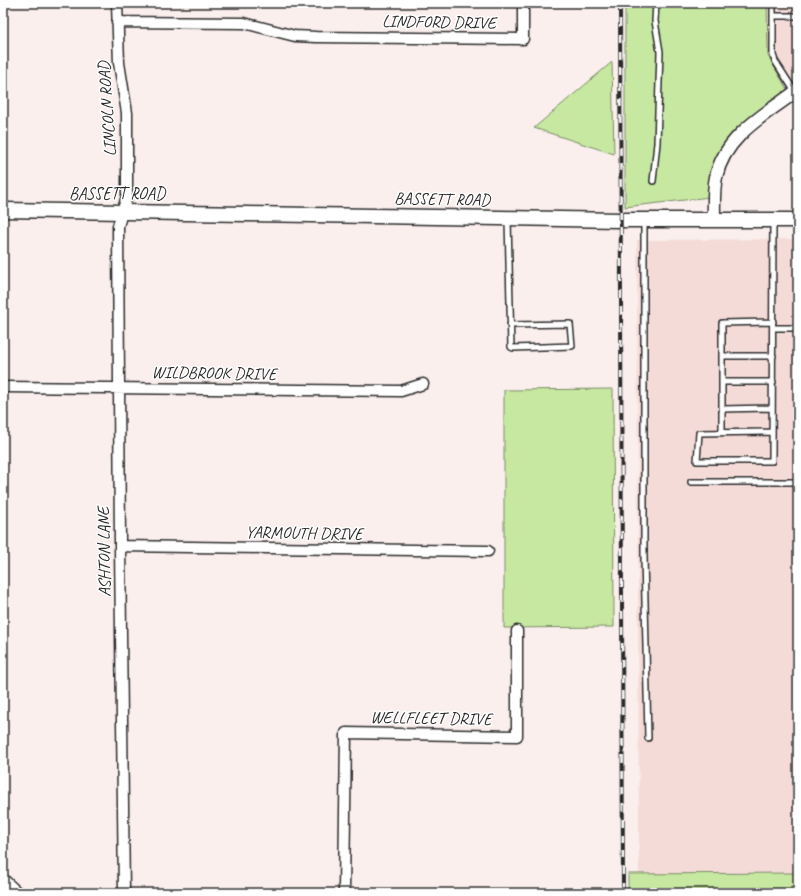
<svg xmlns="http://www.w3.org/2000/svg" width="801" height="896" font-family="Caveat,sans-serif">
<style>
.built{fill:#f4dbd7}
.green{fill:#c7e8a1;stroke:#798a66}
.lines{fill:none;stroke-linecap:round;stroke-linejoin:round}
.service-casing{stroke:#2b2b2b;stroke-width:8}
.minor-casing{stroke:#2b2b2b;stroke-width:13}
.tertiary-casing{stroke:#2b2b2b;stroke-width:15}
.secondary-casing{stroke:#2b2b2b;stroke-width:17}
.service{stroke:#fff;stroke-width:5}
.minor{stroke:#fff;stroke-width:10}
.tertiary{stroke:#fff;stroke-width:12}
.secondary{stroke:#fff;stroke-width:14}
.rail-casing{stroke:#2b2b2b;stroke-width:4}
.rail{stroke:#fff;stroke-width:2.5;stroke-dasharray:8;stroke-linecap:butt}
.labels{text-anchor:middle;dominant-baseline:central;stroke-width:3;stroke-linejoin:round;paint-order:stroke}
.street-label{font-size:17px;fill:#2b2b2b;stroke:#fff}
</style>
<rect width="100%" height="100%" fill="#faefed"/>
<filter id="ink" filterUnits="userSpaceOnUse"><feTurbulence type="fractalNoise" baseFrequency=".025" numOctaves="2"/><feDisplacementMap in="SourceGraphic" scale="8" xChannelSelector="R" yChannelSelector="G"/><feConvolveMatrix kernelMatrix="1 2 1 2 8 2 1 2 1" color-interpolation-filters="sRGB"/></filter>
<g filter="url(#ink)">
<!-- built -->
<path class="built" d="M767,3H798V84L788,91L768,56Z
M798,239V873L639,874L637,240Z"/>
<!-- green -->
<path class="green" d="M625,3H767L768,56L788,91L741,125L724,145L710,197L625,207Z
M612,62L614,154L534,128Z
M613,389L614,627L504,628V390Z
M798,873V893H628V874Z"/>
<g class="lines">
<!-- service casing -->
<g class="service-casing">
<path id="service" d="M773,3V55L775,61L795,92
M773,16H798
M653,181L657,143L660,52L655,21L656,3
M508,219L511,347L513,348L572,346L570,324L510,325
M644,221V556L648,738
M773,328H798
M722,356H773
M722,382H773
M722,409L772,408
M722,432V323L773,322
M772,432L699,433L697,461H772C773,381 772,301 773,221
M691,482H798"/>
</g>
<!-- minor casing -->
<g class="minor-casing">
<path id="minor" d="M117,3L119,63L127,113V196L118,226L120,546L124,893
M117,22L244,23L295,36L316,37L523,39V3
M3,387L401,391L423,384
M120,546L488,551
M3,879L18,893
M344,893L346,733L517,736V631"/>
</g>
<!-- tertiary casing -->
<g class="tertiary-casing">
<path id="tertiary" d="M714,220C714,206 713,191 716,177C725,135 766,114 798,90"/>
</g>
<!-- secondary casing -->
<g class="secondary-casing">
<path id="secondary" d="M3,210L620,220H798"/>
</g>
<!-- service -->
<use href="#service" class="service"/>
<!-- minor -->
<use href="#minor" class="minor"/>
<!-- tertiary -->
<use href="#tertiary" class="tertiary"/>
<!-- secondary -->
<use href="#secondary" class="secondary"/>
<!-- rail casing -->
<g class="rail-casing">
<path id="rail" d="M620,3L623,893"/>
</g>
<!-- rail -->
<use href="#rail" class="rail"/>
</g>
</g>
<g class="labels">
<!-- street labels -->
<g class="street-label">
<text transform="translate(439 22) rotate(1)">LINDFORD DRIVE</text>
<text transform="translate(107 109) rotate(-94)">LINCOLN ROAD</text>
<text x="117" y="193">BASSETT ROAD</text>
<text transform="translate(442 199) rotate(1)">BASSETT ROAD</text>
<text transform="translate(214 373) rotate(1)">WILDBROOK DRIVE</text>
<text transform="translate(304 533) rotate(1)">YARMOUTH DRIVE</text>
<text transform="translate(104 552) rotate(-91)">ASHTON LANE</text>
<text transform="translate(431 718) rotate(1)">WELLFLEET DRIVE</text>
</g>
</g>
<!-- margin -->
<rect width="801" height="896" fill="none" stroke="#fff" stroke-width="16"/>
<rect x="8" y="8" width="785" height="880" fill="none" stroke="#2b2b2b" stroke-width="1.5" filter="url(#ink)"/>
</svg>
